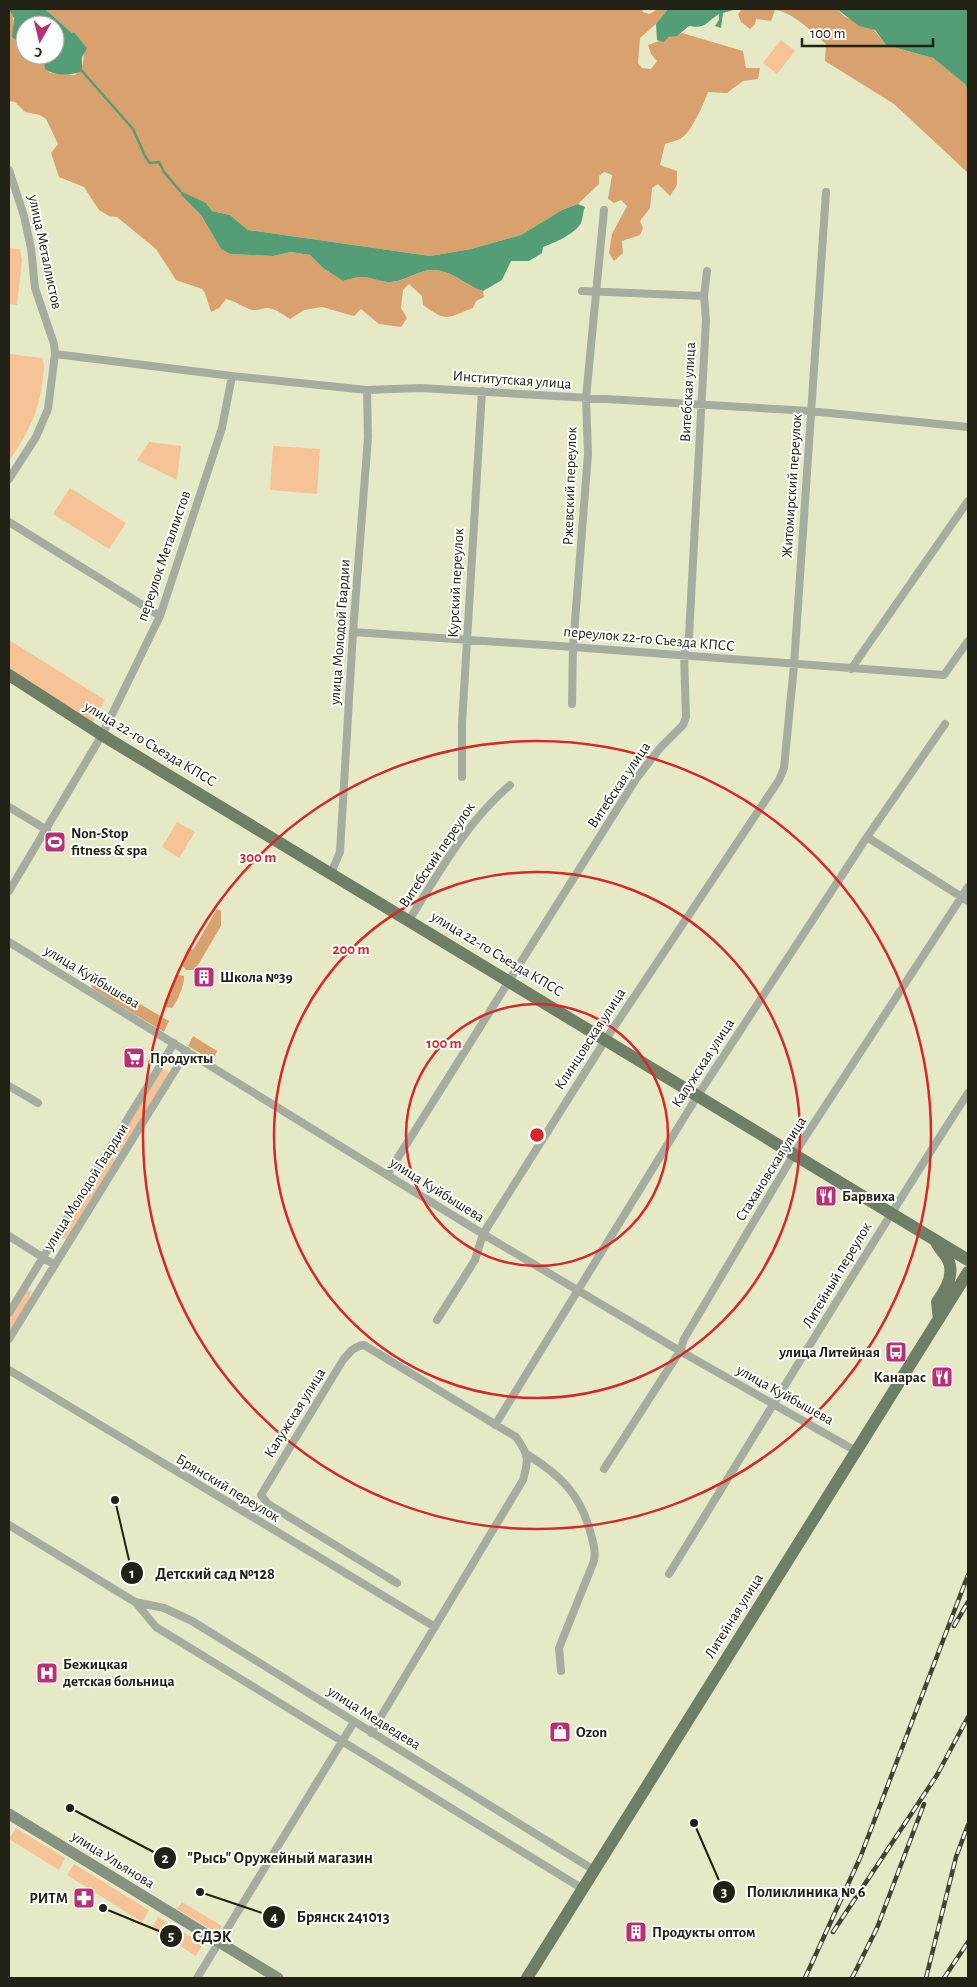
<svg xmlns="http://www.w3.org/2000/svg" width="977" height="1987" font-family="'Alegreya Sans',sans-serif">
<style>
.green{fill:#f5c396}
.forest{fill:#d8a16d}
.water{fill:#559d76}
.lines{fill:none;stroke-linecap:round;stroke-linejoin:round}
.stream{stroke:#559d76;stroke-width:2.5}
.street{stroke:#a5ada0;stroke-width:8}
.secondary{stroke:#85927f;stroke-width:11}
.primary{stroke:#6f7e67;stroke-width:12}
.rail-casing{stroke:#424433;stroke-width:4.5}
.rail{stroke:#fff;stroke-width:2.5;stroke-dasharray:8;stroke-linecap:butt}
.ring{fill:none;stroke:#d62828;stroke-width:2.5}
.labels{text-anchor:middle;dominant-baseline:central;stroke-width:4;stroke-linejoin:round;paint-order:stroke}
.street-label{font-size:15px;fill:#212215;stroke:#fff}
.poi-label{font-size:15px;font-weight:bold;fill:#212215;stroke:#fff;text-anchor:start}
.centre{fill:#d62828;stroke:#fff;stroke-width:2.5}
.ring-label{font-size:15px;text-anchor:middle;font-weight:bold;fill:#d62828;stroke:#fff;stroke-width:4;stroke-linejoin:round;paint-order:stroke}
.leader{fill:none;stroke:#212215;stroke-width:2}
.callout-dot{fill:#212215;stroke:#fff;stroke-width:2}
.mark-label{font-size:15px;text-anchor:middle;font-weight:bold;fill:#fff}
.callout-label{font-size:16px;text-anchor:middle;font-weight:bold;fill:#212215;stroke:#fff;stroke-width:4;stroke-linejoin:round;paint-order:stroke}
</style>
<rect width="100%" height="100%" fill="#e6e9c5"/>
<!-- green -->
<path class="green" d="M781,40L795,51L777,74L763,63Z
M9,248L20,249L22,261L17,305L9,304Z
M9,354L42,358C45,363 44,370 43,376C41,409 27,435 9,461Z
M149,442L181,446L177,480L137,460Z
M273,446L320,449L317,494L270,490Z
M70,488L126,523L109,549L53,514Z
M9,640L105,700L90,727L9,675Z
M177,822L195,832L179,858L162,847Z
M162,1070H167L169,1074L120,1152L115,1151L114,1148Z
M109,1157H113L115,1161L67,1239L62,1238L61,1235Z
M25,1290L31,1291L29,1300L9,1333V1318Z
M16,1828L65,1858L59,1870L9,1839Z
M74,1864L149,1910L142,1922L67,1875Z
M182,1902L222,1926L217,1933L177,1909Z
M158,1917L203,1944L196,1956L152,1928Z"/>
<!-- forest -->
<path class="forest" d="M45,9H642L643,12L649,14L658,9H668L656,24L640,38L638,63L642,68L651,69L657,61L651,54L648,45L682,33L743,51L746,68H760L758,79L743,81L727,93L708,92C704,103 691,134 680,139C676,141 670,142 665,144L660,165L677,171V185L670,196L658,184L652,188L650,208L640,221L643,228L640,235L622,241L623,253L614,261L609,253L612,234L627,206L621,200L614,203L608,199L612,175L604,172L599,176V184L578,204L562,210L521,235L471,249L430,256L248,230L230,215L212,211L206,203L182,196L201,215L221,249L230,254L273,256L291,252L310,255L323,268L343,281C368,273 366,279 389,282C404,283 418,269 434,270C454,271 466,286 483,291L484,297L476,301L473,308C446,318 448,323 423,305L422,296L409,284L403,290L401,308L407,318L401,327L379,324L361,309L354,316L322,307L304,310L290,319C284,315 276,309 268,308C263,308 258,311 252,310C242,307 236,301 226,299L219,308L211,312L205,293L202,289L176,280L156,249L117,217L109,216L99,210L84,187L59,177L51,153L58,144L46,119L40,115L25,112L15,102L9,101V10L13,13V24L25,47V55C39,55 43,61 50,73L75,75L83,64L84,45L74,32L72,33Z
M742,9H837L844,16L874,30L886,45L933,58L965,84L968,91V173L894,104L825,61L826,44C812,32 793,12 775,10L771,21L756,19L755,24L750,29L741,22L738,14Z
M217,909L221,911V926L195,970H186L181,964L188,948L193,950Z
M178,975L184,976C185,984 177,1002 172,1008L166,1007L164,1003Z
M96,981L112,991H118L169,1021L164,1032L96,991L91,986Z
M193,1036L217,1051L215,1056L210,1059L188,1046Z"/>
<!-- water -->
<path class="water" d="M45,9L72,33L74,32L87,48L82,57V71C72,76 55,76 45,69L44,62L36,55H55V25H25V47L12,37L14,18L9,9Z
M668,9H737L723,13L721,28L715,26L719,20V14C705,23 706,29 689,26L677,36L669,37L663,42L657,40L656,24Z
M837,9H968V91L965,84L933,58L886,45L875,30L859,26Z
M180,191L206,203L212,211L230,215L248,230L430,256L471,249L521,235L562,210L578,204L585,207C583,211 583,218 581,223C575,234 554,243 543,247L542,253L529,261H511L502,280L483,291C466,286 454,271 434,270C418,269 404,283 388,282C366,279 368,273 343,281L323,268L310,255L291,252L273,256L230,254L221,249L201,215L182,196Z"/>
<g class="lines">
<!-- stream -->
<path class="stream" d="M82,71L133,129L145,156L150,163L159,162L164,172L180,191"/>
<!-- street -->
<path class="street" d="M9,170L24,216L31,248L35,288L54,344L55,354L48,409L36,437L9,479
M582,291L704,296
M55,354L232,376L367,390L420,388L810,411L968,427
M9,522L160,616
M353,632L573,647L944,675L968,641
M851,669L968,501
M572,704L573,647L588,454L586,398L604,210
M462,777V724L482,391
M9,807L47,830
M867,837L968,901
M331,873L340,852L353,632L368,437L367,390
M9,891L102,735L160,616L222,428L232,376
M409,920C441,870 465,824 510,785
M9,942L483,1234L680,1351L856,1451
M9,1086L38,1103
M387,1175L636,779L660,748L683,725L686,717L684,655L689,636L706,320L704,296L707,271
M9,1236L55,1265
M9,1313L174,1043
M437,1320L475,1260L483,1234L606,1039L779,780L784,768L794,665L826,192
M9,1339L187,1051
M9,1370L435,1627
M495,1425L698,1095L867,837L945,724
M528,1455C560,1475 580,1494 590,1531C593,1542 596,1550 594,1561L559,1648L561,1671
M604,1469L680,1351L684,1339L794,1154L968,887
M9,1525L135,1602L164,1608L192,1621L594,1870
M669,1574C768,1414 865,1252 968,1093
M136,1603L156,1627L583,1889
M371,1733L523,1480C529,1459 529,1455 516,1437L364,1345C354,1346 349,1353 343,1360L261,1495L268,1504L397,1583
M197,1978L354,1722"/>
<!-- secondary -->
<path class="secondary" d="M9,1814L278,1978"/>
<!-- primary -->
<path class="primary" d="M9,675L102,735L968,1260
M936,1242C939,1248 943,1252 947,1258C956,1273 946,1290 937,1302L939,1319
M527,1978L968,1272"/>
<!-- rail casing -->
<g class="rail-casing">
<path id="rail" d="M954,1626L968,1602
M833,1932L937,1775L968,1717
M805,1978L860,1858L968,1575
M852,1978L877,1928L924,1804
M926,1978L956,1857L968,1825
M944,1978L968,1942"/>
</g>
<!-- rail -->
<use href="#rail" class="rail"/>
</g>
<!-- distance rings -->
<g class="ring">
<circle cx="537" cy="1135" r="131"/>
<circle cx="537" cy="1135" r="263"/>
<circle cx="537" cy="1135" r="394"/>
</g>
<!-- icons -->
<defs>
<g id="stadium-square" transform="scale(1.125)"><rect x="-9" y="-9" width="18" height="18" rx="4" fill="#b53075" stroke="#fff"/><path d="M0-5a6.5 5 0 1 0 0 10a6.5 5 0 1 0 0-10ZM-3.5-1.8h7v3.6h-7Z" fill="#fff"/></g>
<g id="building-square" transform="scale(1.125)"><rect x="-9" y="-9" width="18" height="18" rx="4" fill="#b53075" stroke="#fff"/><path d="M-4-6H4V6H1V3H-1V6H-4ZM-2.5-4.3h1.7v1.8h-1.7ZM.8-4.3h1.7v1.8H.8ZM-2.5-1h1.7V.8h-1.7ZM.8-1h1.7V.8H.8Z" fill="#fff"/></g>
<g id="supermarket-square" transform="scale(1.125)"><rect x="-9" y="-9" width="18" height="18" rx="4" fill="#b53075" stroke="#fff"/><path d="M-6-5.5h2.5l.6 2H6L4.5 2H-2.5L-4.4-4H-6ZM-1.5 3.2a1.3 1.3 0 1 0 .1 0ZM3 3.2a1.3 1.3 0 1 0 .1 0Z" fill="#fff"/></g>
<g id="restaurant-square" transform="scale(1.125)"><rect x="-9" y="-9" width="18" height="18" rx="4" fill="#b53075" stroke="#fff"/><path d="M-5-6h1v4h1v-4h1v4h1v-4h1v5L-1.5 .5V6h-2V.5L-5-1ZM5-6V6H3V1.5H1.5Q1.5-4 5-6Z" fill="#fff"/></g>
<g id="bus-square" transform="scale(1.125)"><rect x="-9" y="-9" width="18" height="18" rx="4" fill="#b53075" stroke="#fff"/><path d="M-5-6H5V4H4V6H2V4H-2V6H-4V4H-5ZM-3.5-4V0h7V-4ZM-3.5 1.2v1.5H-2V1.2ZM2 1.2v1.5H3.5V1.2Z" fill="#fff"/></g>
<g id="hospital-square" transform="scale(1.125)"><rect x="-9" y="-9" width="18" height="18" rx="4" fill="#b53075" stroke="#fff"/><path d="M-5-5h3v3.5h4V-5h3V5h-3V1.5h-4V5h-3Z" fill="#fff"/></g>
<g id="shop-square" transform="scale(1.125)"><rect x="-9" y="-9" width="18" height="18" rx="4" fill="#b53075" stroke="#fff"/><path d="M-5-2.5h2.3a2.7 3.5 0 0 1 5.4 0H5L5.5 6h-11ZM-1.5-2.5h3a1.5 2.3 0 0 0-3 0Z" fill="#fff"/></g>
<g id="pharmacy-square" transform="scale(1.125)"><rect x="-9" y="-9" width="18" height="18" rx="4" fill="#b53075" stroke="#fff"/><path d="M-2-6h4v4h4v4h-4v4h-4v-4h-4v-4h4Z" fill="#fff"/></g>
</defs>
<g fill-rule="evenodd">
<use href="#stadium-square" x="55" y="842"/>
<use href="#building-square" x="204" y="977"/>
<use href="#supermarket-square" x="134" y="1058"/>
<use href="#restaurant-square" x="826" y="1196"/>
<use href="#bus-square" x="896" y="1352"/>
<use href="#restaurant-square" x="942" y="1377"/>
<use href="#hospital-square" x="47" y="1673"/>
<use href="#shop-square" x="560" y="1732"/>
<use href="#pharmacy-square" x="84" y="1898"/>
<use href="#building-square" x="636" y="1932"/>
</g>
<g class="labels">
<!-- street labels -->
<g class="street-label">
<text transform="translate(45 252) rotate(78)">улица Металлистов</text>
<text transform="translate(512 380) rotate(4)">Институтская улица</text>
<text transform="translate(688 392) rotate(-87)">Витебская улица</text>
<text transform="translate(570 486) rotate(-88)">Ржевский переулок</text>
<text transform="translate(792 486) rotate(-86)">Житомирский переулок</text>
<text transform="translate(164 556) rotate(-71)">переулок Металлистов</text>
<text transform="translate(456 583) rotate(-87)">Курский переулок</text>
<text transform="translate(340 632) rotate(-86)">улица Молодой Гвардии</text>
<text transform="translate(649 639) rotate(5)">переулок 22-го Съезда КПСС</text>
<text transform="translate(150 744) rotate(31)">улица 22-го Съезда КПСС</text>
<text transform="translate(619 785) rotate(-56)">Витебская улица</text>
<text transform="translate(437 855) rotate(-56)">Витебский переулок</text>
<text transform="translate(497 954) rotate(31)">улица 22-го Съезда КПСС</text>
<text transform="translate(92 977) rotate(31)">улица Куйбышева</text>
<text transform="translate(590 1039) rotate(-57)">Клинцовская улица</text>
<text transform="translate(703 1063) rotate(-57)">Калужская улица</text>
<text transform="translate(771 1169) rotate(-58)">Стахановская улица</text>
<text transform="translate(86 1187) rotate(-58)">улица Молодой Гвардии</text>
<text transform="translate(437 1190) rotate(32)">улица Куйбышева</text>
<text transform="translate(837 1275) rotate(-59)">Литейный переулок</text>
<text transform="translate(785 1395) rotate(29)">улица Куйбышева</text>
<text transform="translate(295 1413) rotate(-58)">Калужская улица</text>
<text transform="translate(228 1488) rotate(31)">Брянский переулок</text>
<text transform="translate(734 1616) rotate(-58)">Литейная улица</text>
<text transform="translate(374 1718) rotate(32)">улица Медведева</text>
<text transform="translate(113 1860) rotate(32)">улица Ульянова</text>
</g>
<!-- poi labels -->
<g class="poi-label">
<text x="71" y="833">Non-Stop<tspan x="71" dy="17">fitness &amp; spa</tspan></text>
<text x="220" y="977">Школа №39</text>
<text x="150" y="1058">Продукты</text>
<text x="842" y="1196">Барвиха</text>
<text x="880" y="1352" text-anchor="end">улица Литейная</text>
<text x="926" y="1377" text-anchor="end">Канарас</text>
<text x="63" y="1664">Бежицкая<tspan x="63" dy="17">детская больница</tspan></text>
<text x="576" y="1732">Ozon</text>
<text x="68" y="1898" text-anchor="end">РИТМ</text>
<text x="652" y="1932">Продукты оптом</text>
</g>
</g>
<circle cx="537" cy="1135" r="8" class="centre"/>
<g class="ring-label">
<text x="258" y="862">300 m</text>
<text x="351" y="954">200 m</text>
<text x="444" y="1048">100 m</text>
</g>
<!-- callouts -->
<path class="leader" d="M115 1500L132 1573M70 1808L165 1858M694 1823L724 1892M200 1892L274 1917M103 1908L171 1936"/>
<g class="callout-dot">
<circle cx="115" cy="1500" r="5"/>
<circle cx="70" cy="1808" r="5"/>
<circle cx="694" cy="1823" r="5"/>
<circle cx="200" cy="1892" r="5"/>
<circle cx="103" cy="1908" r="5"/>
<circle cx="132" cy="1573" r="12"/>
<circle cx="165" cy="1858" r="12"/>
<circle cx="724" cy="1892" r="12"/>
<circle cx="274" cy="1917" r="12"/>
<circle cx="171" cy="1936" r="12"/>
</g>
<g class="mark-label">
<text x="132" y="1578">1</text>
<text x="165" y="1863">2</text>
<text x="724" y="1897">3</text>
<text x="274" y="1922">4</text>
<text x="171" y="1941">5</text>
</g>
<g class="callout-label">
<text x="215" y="1579">Детский сад №128</text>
<text x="280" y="1863">"Рысь" Оружейный магазин</text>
<text x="806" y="1897">Поликлиника № 6</text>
<text x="343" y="1922">Брянск 241013</text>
<text x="212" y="1942">СДЭК</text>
</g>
<!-- border -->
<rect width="977" height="1987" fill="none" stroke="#212215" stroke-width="20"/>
<!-- north arrow -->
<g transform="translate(40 40) rotate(188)"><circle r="24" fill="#ffffff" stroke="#a6a7a1"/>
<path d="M0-4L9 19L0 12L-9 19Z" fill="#b53075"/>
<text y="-8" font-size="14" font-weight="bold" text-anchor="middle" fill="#212215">С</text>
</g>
<!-- scale -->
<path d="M802 38v8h131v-8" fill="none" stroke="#212215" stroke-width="2.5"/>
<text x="810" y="38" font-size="15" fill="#212215" stroke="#ffffff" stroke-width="4" paint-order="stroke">100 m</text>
</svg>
